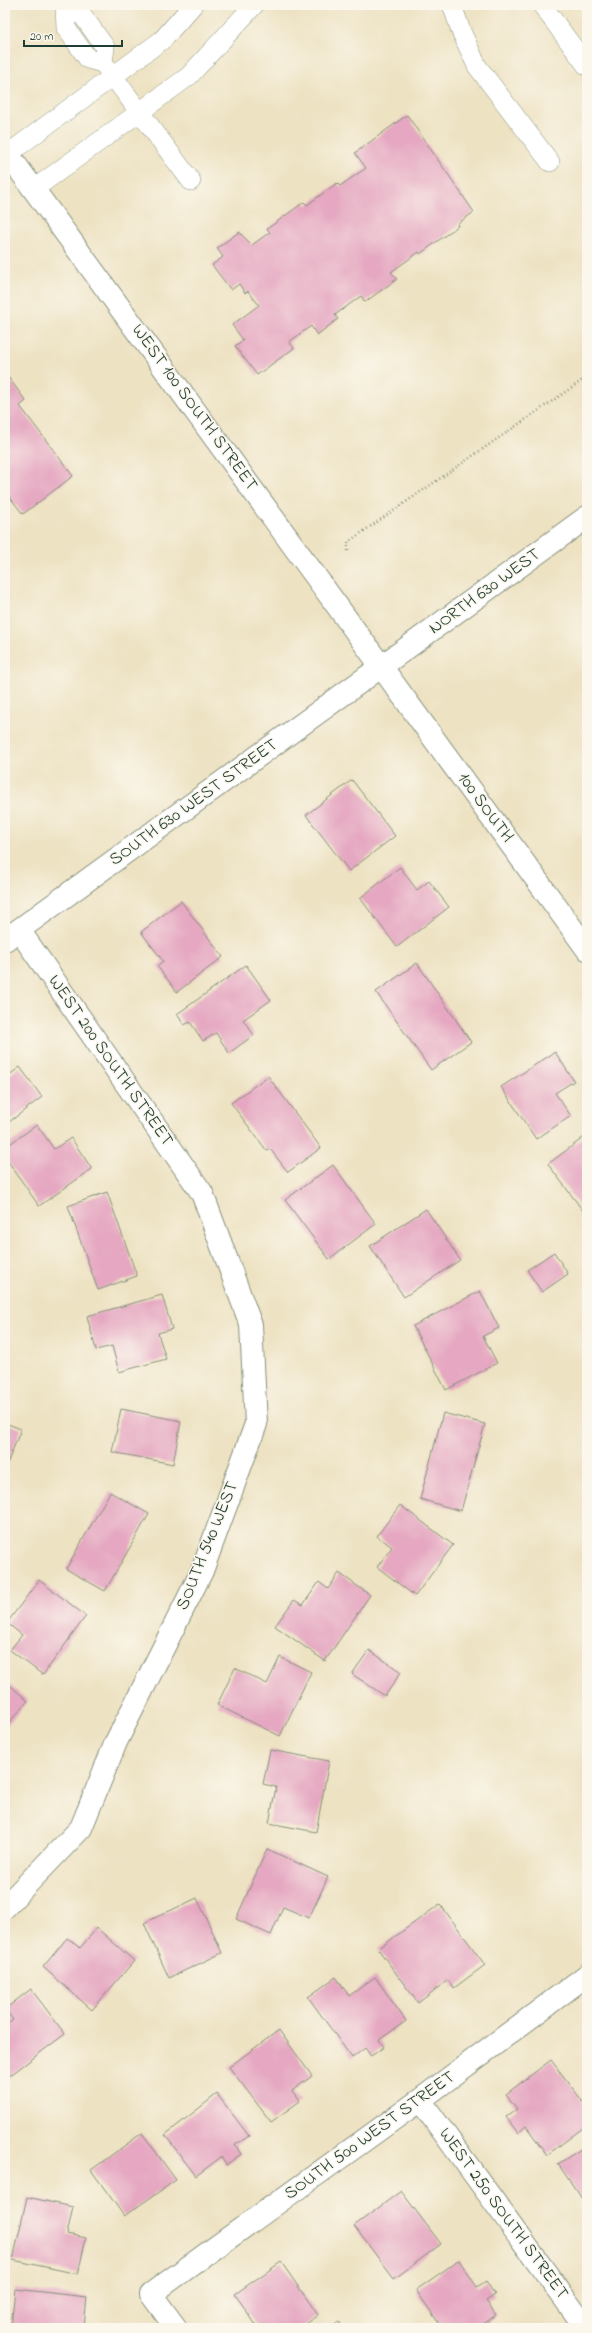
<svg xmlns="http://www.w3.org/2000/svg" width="592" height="2333" font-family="'Indie Flower',sans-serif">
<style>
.building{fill:#e5a7c1}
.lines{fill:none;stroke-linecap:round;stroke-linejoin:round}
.service-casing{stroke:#86907b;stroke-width:20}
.minor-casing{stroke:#86907b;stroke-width:24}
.tertiary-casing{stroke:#86907b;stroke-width:24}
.path{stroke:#86907b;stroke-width:2.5;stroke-dasharray:1 3;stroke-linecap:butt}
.service{stroke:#fff;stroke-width:19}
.minor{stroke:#fff;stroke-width:22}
.tertiary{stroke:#fff;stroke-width:22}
.labels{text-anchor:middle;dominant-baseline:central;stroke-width:3;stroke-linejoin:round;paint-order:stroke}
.street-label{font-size:18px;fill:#1f3d34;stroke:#fbf7ec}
</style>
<rect width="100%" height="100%" fill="#fbf7ec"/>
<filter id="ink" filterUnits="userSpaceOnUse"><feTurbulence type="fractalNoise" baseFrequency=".025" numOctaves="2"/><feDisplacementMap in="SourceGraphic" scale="8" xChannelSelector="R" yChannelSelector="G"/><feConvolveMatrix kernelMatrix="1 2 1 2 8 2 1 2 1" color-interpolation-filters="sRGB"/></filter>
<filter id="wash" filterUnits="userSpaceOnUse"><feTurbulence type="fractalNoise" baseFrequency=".012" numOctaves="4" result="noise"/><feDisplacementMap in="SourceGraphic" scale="16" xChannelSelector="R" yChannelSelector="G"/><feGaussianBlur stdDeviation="0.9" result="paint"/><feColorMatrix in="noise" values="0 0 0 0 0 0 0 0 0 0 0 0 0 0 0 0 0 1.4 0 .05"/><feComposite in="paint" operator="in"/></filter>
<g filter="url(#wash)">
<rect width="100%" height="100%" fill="#ede2c2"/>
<g id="blocks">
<!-- building -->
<path class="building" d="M407,115L474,212L457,224L458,226L420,254L419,252L391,272L397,279L365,302L361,296L335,315L338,319L317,335L311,326L289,342L294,348L257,375L235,346L243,340L232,325L259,305L248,291L245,293L239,284L231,290L212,265L223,257L217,248L239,232L252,245L270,232L267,229L304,202L307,205L337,183L340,186L366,168L355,153Z
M5,373L26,401L20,406L73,476L23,514L8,495L5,497Z
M352,780L395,836L349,871L306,815Z
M400,867L417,890L429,881L449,907L397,947L360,898Z
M181,901L223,957L177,992L157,966L163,961L141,932Z
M417,963L471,1042L431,1070L376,992Z
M246,965L271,1000L243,1020L254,1035L229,1053L216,1033L203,1041L190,1022L184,1025L177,1014Z
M555,1052L574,1081L555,1093L571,1116L536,1139L501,1087Z
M20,1067L42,1097L5,1125V1072L8,1076Z
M268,1076L321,1148L288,1172L270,1149L267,1151L231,1103Z
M37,1125L54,1149L71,1138L92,1169L39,1206L5,1157V1147Z
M587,1135V1216L548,1164Z
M333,1165L376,1224L329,1259L285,1200Z
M107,1192L137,1276L98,1290L68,1206Z
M426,1209L460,1260L404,1297L370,1246Z
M554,1252L568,1274L542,1292L527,1270Z
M480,1291L499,1328L483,1336L497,1363L446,1390L413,1326Z
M162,1295L172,1329L158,1333L166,1359L119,1372L112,1346L96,1350L87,1316Z
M121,1409L181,1421L173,1464L112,1452Z
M443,1413L485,1424L461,1511L420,1499Z
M5,1423L21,1429L5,1469Z
M110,1492L149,1514L105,1591L66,1569Z
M400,1505L453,1545L415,1596L377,1567L392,1547L377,1536Z
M339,1573L370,1595L325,1661L275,1626L294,1600L303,1605L319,1582L328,1589Z
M39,1580L86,1616L43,1675L10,1650L22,1635L7,1623Z
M369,1650L401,1672L385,1696L352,1674Z
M280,1657L311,1672L280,1736L217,1705L235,1668L267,1684Z
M5,1681L28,1701L5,1727Z
M270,1750L329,1761L316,1832L269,1823L276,1787L263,1784Z
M267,1849L328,1877L309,1918L283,1907L271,1935L236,1919Z
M197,1898L222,1953L169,1978L144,1923Z
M440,1904L485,1965L454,1988L448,1980L418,2003L378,1949Z
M97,1928L134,1961L92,2010L43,1967L67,1938L80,1948Z
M336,1977L349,1996L375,1977L406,2021L379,2040L384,2047L371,2056L365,2048L352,2058L308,1997Z
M31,1989L65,2034L8,2077L5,2073V2026L13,2020L5,2009Z
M279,2030L312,2076L292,2091L300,2101L271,2122L229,2067Z
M551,2060L587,2107V2125L547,2155L526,2126L518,2133L506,2117L517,2109L506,2094Z
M217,2094L249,2136L235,2145L241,2154L226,2165L221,2157L196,2176L165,2135Z
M142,2133L176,2180L124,2216L91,2170Z
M587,2145V2206L558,2164Z
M401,2191L441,2244L394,2279L354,2226Z
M27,2197L73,2207L67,2234L86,2238L78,2274L13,2260Z
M459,2260L477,2287L486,2281L495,2295L486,2301L496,2315L478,2328H442L416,2290Z
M281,2262L318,2315L299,2328H258L235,2294Z
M15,2289L87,2297L84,2328H11Z
M339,2321L343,2328H329Z"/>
</g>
</g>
<g filter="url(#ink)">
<use href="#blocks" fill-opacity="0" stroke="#86907b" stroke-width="1"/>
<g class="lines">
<!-- service casing -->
<g class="service-casing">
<path id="service" d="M452,5L461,31L477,66L550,162
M542,5L587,66
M65,7L83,16L105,47L103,63L88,59L66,28Z
M103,63L191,181
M8,154L162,40L193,5
M34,189L189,76L254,5"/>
</g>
<!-- minor casing -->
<g class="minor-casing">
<path id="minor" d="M5,1907L81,1828L116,1742L202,1571L256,1424L251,1325L202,1193L19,930
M420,2100L586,2328
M176,2328L151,2294L420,2100L587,1975"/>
</g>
<!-- tertiary casing -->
<g class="tertiary-casing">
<path id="tertiary" d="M5,150L587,949
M5,940L587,517"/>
</g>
<!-- path -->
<path class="path" d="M348,551V542L587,377"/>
<!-- service -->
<use href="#service" class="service"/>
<!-- minor -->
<use href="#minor" class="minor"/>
<!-- tertiary -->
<use href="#tertiary" class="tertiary"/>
</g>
</g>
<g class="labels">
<!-- street labels -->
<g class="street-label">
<text transform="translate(194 408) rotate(54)">WEST 100 SOUTH STREET</text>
<text transform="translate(485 592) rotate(-36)">NORTH 630 WEST</text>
<text transform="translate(194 803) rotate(-36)">SOUTH 630 WEST STREET</text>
<text transform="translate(485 808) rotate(54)">100 SOUTH</text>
<text transform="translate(110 1061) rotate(55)">WEST 200 SOUTH STREET</text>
<text transform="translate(208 1546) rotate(-68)">SOUTH 540 WEST</text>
<text transform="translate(370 2136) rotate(-36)">SOUTH 500 WEST STREET</text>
<text transform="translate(503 2214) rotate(54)">WEST 250 SOUTH STREET</text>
</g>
</g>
<!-- margin -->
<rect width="592" height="2333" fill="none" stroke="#fbf7ec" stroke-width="20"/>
<!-- scale -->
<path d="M24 40v6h98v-6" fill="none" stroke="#1f3d34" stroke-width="2"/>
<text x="30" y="40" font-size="12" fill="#1f3d34" stroke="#fbf7ec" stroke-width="3" paint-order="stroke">20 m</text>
</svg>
